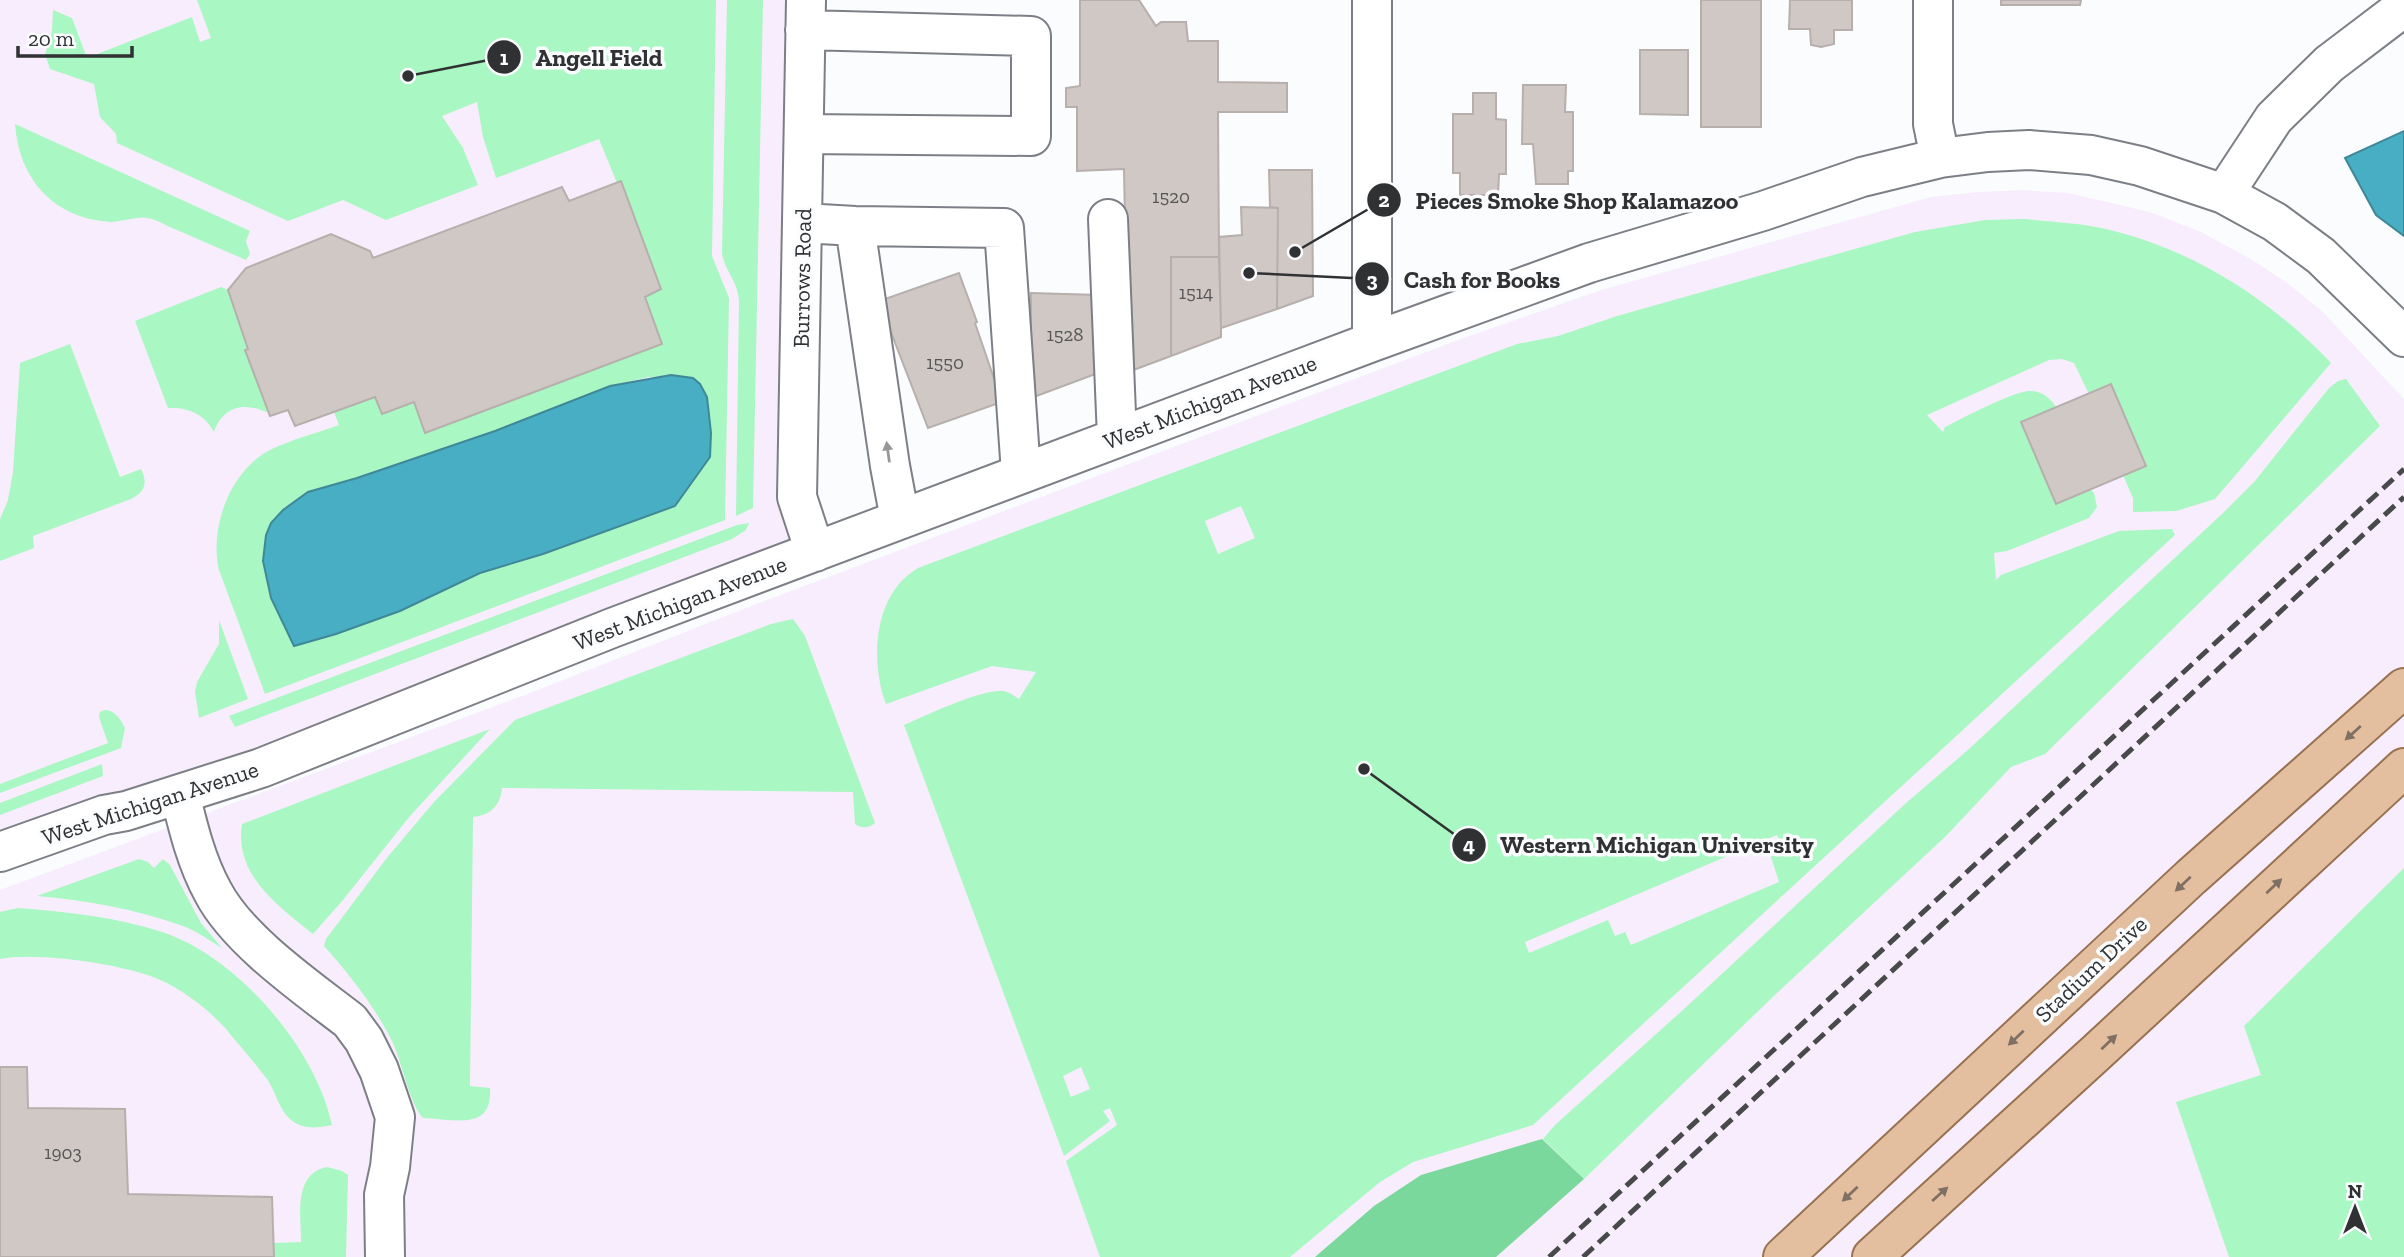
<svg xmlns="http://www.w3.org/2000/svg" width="2404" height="1257" font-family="'Zilla Slab',serif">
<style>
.education{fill:#f8edfd}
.green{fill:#a9f7c2;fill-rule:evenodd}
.forest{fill:#7bd89c}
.water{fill:#47aec3;stroke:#408898;stroke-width:2}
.building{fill:#cfc8c5;stroke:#b6afac;stroke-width:2}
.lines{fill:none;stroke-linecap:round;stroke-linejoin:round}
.minor-casing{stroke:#7c7f85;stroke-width:42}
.major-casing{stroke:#987150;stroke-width:42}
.minor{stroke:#fff;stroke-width:38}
.major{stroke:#e3be9f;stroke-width:38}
.rail{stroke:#47494b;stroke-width:5;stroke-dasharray:14 7;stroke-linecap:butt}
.oneway{fill:#979899}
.oneway2{fill:#807064}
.labels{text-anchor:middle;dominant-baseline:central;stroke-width:7;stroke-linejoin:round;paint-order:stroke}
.number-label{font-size:19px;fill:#575758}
.street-label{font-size:23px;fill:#2f3133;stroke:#fafcfe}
.leader{fill:none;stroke:#2f3133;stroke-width:2.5}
.callout-dot{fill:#2f3133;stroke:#fafcfe;stroke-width:2.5}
.mark-label{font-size:21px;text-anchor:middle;font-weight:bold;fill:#fff}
.callout-label{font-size:24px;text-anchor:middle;font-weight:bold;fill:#2f3133;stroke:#fafcfe;stroke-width:7;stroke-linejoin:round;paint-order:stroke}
</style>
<rect width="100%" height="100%" fill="#fafcfe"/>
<!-- education -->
<path class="education" d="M0,0H806L815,552L0,855Z
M2022,190L2068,193L2150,212L2201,232L2249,258L2286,282L2322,311L2404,399V1257H0V890L530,693L754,605L1461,339L1601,290L1931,197L1978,192Z"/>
<!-- green -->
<path class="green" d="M197,0H716L712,256L729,298L725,520L265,694L219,570C209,528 230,469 272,449C293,439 317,433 339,425L334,412L375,397L414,402L424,429L662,344L645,297L661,289L620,182L617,183L599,139L496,178L483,137L477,102L442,116L463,148L478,185L386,220L343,200L288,221L117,143L116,134L100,117L94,84L50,69L45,54L52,32L53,10L72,18L87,58L192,17L200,42L211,38ZM648,377L693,378L674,506L543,554L480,573L400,611L336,634L330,636L271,598L263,561L266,535L308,492L357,478L495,431L610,386Z
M727,0H763L753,508L736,516L739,301C738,281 725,272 722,253Z
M15,124L250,231L246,241L250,254L246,260C223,250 200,240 177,230C168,227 157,219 147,218C138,216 121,222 110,222C53,218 19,179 15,124Z
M2025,219C2053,222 2082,223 2110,230C2196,251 2271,300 2331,363L2215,499L2176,511L2133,512V498L2123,475L2146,465L2112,385L2089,394L2074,363L2062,359L2049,360L1927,415L1943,432L1945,427C1963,418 2010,393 2028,391C2040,390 2050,397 2056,407L2021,422L2094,493L2097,507L2089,518L2007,551L1994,553L1996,580L2001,575L2119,531L2172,529L2175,535L1533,1125L1413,1162L1380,1182L1290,1257H1100L1066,1161L1117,1125L1110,1108L1103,1111L1110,1121L1064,1156L904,725C927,715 975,692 999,691C1006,690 1013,695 1019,699L1036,672L992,666L886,704C870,661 873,594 918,568L1517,344L1558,336L1617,316L1915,232L1985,220ZM1241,506L1255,538L1218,554L1205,521ZM1777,835L1782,846L1769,851L1779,882L1631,945L1625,932L1615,936L1608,920L1529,953L1525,942ZM1081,1067L1090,1089L1071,1097L1063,1076Z
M221,287L228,290L248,349L245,351L269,412C263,412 259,408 253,408C234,404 220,414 214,432C204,414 189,407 168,408L135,321Z
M70,344L120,477L141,469C148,483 145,492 131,499L33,536L34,548L0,561V519L8,500L13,472L20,363Z
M2346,379L2380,426L2045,754L2011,767L1945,837L1778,992L1584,1179L1543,1139L1555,1125L1684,1009L1905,804L1969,749L2222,514L2255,481L2329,388L2338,381Z
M749,523L746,530L732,539L235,727L229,716L737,525Z
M793,619L805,636L875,823C869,828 862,829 855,824L853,792L502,788C500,806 491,815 473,817L470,1086L490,1088C493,1132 454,1119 423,1118C410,1105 402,1063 393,1043C375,1007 351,976 324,946L326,939L386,859L434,802L515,720L771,624Z
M219,620L248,699L199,718L195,692L197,682L219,644Z
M105,710C115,710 121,720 125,728L121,748L0,793V784L108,743L99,717L100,712Z
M490,729L410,816L343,900L313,934C278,906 234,875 242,824Z
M102,764L103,776L0,815V803Z
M139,859L148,862L154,868L163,859L170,865L201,923L222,948C209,940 195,930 180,925C134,909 85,900 37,896Z
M2404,868V1257H2229L2176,1102L2261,1075L2244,1026Z
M18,908C67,912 118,917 165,933C239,959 316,1049 332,1125C317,1128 304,1130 291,1120C279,1110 276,1092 267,1079C254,1062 240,1046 226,1029C211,1012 188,994 167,983C134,965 37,951 0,959V912Z
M327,1167L342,1171L348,1175L346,1257H274V1243L301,1242C301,1215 293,1174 327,1167Z"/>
<!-- forest -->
<path class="forest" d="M1542,1139L1584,1179L1496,1257H1315L1374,1206L1421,1175Z"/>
<!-- water -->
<path class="water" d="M2404,131V236L2376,215L2345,158Z
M671,375L693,378L700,384L707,397L711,433L710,457L675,506L543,554L480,573L400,611L336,634L294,646L271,598L263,561L266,535L271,523L283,510L308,492L357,478L495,431L610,386Z"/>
<!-- building -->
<path class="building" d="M1080,0H1139L1156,26L1161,22H1186L1188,41H1218V82L1287,83V112H1218L1219,257H1171V356L1128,372L1124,169L1077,171V107H1066V88L1080,86Z
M1701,0H1761V127H1701Z
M1790,0H1852V30H1834V44L1821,47L1811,45L1810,29H1789Z
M2001,0H2081L2080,5H2001Z
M1640,50H1688V115L1640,114Z
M1523,85H1566L1565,112H1573V171H1568V184H1536L1533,144H1522Z
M1473,93H1496V119L1506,120V174H1499L1498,195H1460V173H1453V114H1473Z
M1269,170H1312L1313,296L1277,309L1278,208L1270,207Z
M621,181L661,289L645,297L662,344L425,433L414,402L382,414L375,397L295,426L288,410L270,416L245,350L248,349L228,290L246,268L331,234L370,251L373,258L562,187L569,201Z
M1241,207L1278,208L1277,309L1221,328L1219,237L1242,235Z
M1171,257H1219L1221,328V337L1171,356Z
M959,273L977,322L975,323L1002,402L928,428L879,301Z
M1031,293L1099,295L1098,373L1031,398Z
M2111,384L2146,466L2056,504L2021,422Z
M0,1067H27L28,1108L125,1109L128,1194L272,1197L274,1257H0Z"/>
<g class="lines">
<!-- minor casing -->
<g class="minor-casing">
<path id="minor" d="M806,0L797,497L815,552
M1933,0V124L1940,158
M804,134L1031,136V36L805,30
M2224,194L2274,118L2329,64L2404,7
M1108,219L1117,438
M803,223L855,226L1004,228L1021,473
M855,226L890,466L900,519
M1372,342V0
M180,794C188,827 196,861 213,892C238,940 306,987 350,1021L364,1040L379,1070L395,1117L390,1167L384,1195L385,1257
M0,852L104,815L126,811L261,768L612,628L1372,342L1589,263L1763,211L1862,177L1940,158L1988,152L2029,150L2091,155L2140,166L2224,194L2275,222L2321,256L2404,337"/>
</g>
<!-- major casing -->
<g class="major-casing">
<path id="major" d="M1783,1257L2191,877L2404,688
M1872,1257L2097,1052L2404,768"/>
</g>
<!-- minor -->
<use href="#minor" class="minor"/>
<!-- major -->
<use href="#major" class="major"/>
<!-- rail -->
<path class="rail" d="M1549,1257L2404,469
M1583,1257L2404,497"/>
</g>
<!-- one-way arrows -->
<defs><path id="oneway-solid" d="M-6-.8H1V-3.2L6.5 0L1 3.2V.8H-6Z" transform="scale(1.75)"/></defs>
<use class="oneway" href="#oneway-solid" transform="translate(888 452) rotate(-98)"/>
<g class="oneway2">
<use href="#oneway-solid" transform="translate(2353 733) rotate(138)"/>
<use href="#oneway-solid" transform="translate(2183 884) rotate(137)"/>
<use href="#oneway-solid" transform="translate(2274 886) rotate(-43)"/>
<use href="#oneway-solid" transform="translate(2016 1038) rotate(137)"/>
<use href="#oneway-solid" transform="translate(2109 1042) rotate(-43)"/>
<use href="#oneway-solid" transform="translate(1850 1194) rotate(137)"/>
<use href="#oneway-solid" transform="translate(1940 1194) rotate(-42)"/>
</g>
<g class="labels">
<!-- number labels -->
<g class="number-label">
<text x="1171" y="196">1520</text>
<text x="1196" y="292">1514</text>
<text x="1065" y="334">1528</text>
<text x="945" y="362">1550</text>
<text x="63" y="1152">1903</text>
</g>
<!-- street labels -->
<g class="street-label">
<text transform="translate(802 278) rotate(-89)">Burrows Road</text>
<text transform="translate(1210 402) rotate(-21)">West Michigan Avenue</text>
<text transform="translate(680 603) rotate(-21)">West Michigan Avenue</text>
<text transform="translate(150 803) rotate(-18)">West Michigan Avenue</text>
<text transform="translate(2091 969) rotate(-43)">Stadium Drive</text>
</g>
</g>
<!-- callouts -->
<path class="leader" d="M408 76L504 57M1295 252L1384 200M1249 273L1372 279M1364 769L1469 845"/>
<g class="callout-dot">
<circle cx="408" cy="76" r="7"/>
<circle cx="1295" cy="252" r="7"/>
<circle cx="1249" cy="273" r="7"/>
<circle cx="1364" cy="769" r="7"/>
<circle cx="504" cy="57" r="18"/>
<circle cx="1384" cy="200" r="18"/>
<circle cx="1372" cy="279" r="18"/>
<circle cx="1469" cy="845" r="18"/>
</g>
<g class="mark-label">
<text x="504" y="65">1</text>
<text x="1384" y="207">2</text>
<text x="1372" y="287">3</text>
<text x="1469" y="852">4</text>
</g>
<g class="callout-label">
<text x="599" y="66">Angell Field</text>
<text x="1577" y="209">Pieces Smoke Shop Kalamazoo</text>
<text x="1482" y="288">Cash for Books</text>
<text x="1657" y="853">Western Michigan University</text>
</g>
<!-- north arrow -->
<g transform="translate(2355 1208)" stroke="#fafcfe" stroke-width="5" paint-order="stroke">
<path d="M0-5L12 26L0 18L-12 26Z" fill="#2f3133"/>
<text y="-10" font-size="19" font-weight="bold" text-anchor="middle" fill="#2f3133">N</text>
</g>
<!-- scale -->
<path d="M18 46v10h114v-10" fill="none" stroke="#2f3133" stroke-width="3.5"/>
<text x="28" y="46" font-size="21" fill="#2f3133" stroke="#fafcfe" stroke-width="5" paint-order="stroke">20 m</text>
</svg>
